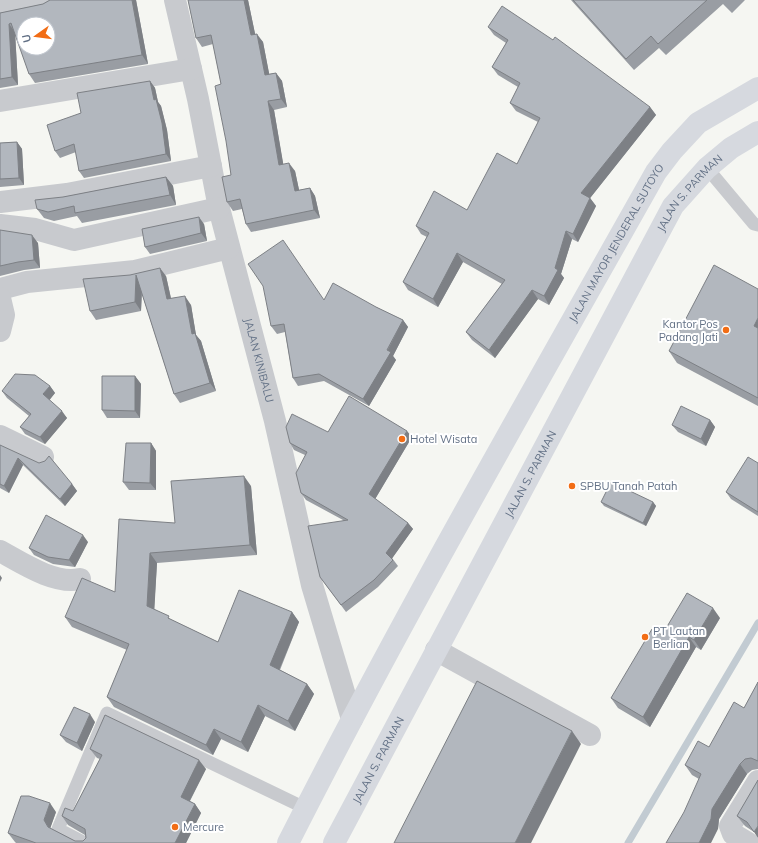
<svg xmlns="http://www.w3.org/2000/svg" width="758" height="843" font-family="Mulish,sans-serif">
<style>
.lines{fill:none;stroke-linecap:round;stroke-linejoin:round}
.stream{stroke:#c2cbd2;stroke-width:7}
.service{stroke:#c8cace;stroke-width:13}
.minor{stroke:#c8cace;stroke-width:22}
.primary{stroke:#d6d9df;stroke-width:22}
.wall{fill:#999da3}
.shaded-wall{fill:#7d8085}
.building{fill:#b2b7be;stroke:#7d8085;fill-rule:evenodd}
.poi-dot{fill:#f26d15;stroke:#fff;stroke-width:1.5}
.labels{text-anchor:middle;dominant-baseline:central;stroke-width:4;stroke-linejoin:round;paint-order:stroke}
.street-label{font-size:11px;fill:#627085;stroke:#fff}
.poi-label{font-size:11px;fill:#627085;stroke:#fff;text-anchor:start}
</style>
<rect width="100%" height="100%" fill="#f5f6f2"/>
<g class="lines">
<!-- stream -->
<path class="stream" d="M628,843L758,623"/>
<!-- service -->
<path class="service" d="M707,168L754,224L758,225
M85,843L58,829L107,713L305,808"/>
<!-- minor -->
<g class="minor">
<path id="s1" d="M175,0L198,99L219,208L275,421L312,585L352,719"/>
<path d="M0,10L46,0"/>
<path d="M0,101L191,69"/>
<path d="M0,202L67,194L211,166"/>
<path d="M0,225L35,229L74,240L219,208"/>
<path d="M0,289L27,282L135,271L229,248"/>
<path d="M0,298L4,315L0,331"/>
<path d="M0,436L43,457"/>
<path d="M0,551C22,563 55,585 80,579"/>
<path d="M436,650L590,735"/>
<path d="M748,843L733,834L730,826L758,781"/>
</g>
<!-- primary -->
<g class="primary">
<path id="s2" d="M288,843C403,616 531,394 656,172L672,151L698,123L758,88"/>
<path id="s3" d="M334,843L673,206L707,168L731,148L758,132"/>
</g>
</g>
<!-- wall -->
<path class="wall" d="M50,0H136L148,64L35,83L29,74L15,32L18,85L0,88V13L43,4Z
M188,0H248L255,34L263,42L269,74L276,73L282,81L287,107L274,110L283,164L295,171L299,190L310,188L315,196L320,218L251,232L246,224L242,209L233,211L227,202L231,175L221,84L213,44L202,47L196,38Z
M571,0H745L732,13L723,4L666,55L659,48L634,70Z
M488,27L650,107L656,115L590,198L596,206L578,242L572,239L561,274L564,278L549,305L538,299L495,358L472,340L466,332L502,284L463,262L438,307L408,290L403,282L427,237L421,234L416,226L467,210L517,164L538,122L516,111L510,103L518,87L498,75L492,67L506,43L494,35Z
M150,81L155,88L158,102L161,106L167,130L171,161L84,178L79,171L76,152L60,158L55,151L81,113Z
M17,142L22,149L24,185L0,187V143Z
M166,177L173,186L176,205L82,223L77,216L54,221L44,218L37,209L63,197Z
M204,224L207,241L150,254L145,247Z
M0,230L38,243L40,268L24,270L0,276Z
M166,276L171,298L191,305L196,335L201,341L216,391L180,403L174,394L142,294L141,311L96,320L90,311Z
M758,289V406L677,363L669,351Z
M324,300L376,307L403,320L408,327L393,356L396,360L369,406L324,381L298,386L293,378L285,332L277,334L271,326Z
M135,376L141,384L140,418H107L102,410Z
M50,386L55,393L49,400L67,418L45,444L25,434L20,427L29,416L7,398L2,391Z
M710,420L715,427L706,446L678,432L672,425Z
M328,432L412,437L375,499L408,523L413,529L392,558L398,566L378,587L346,612L320,577L343,520L306,500L301,493L305,455L294,450L290,443Z
M151,443L156,451V490H129L123,482Z
M0,445L72,484L77,491L65,506L23,465L9,493L0,488Z
M758,463V516L731,499L726,492Z
M251,486L257,555L157,563L154,609L172,620L218,642L292,612L299,622L280,670L307,684L314,694L295,731L265,716L248,752L221,739L213,755L114,707L107,697L127,650L72,627L65,617L115,592L175,523Z
M601,502H653L656,506L646,526L604,506Z
M88,542L75,567L53,564L34,555L29,548Z
M720,618L701,650L696,647L650,727L618,708L611,698L662,635Z
M758,682V769L752,770L747,774L719,819L718,829L699,779L692,775L685,765L709,747L744,708Z
M95,722L82,751L66,742L60,735Z
M90,749L206,769L190,801L195,804L201,813L186,843H16L15,842L8,833L56,812L50,828L75,841H83L86,838L85,835L68,825L62,816L73,811L100,759L97,758Z
M758,780L754,832L745,826L737,816Z"/>
<!-- shaded-wall -->
<path class="shaded-wall" d="M132,0H136L148,64L142,55Z
M244,0H248L257,43L251,35Z
M9,24L15,32L18,85L12,77Z
M257,34L263,42L271,83L265,75Z
M276,73L282,81L287,107L281,99Z
M150,81L155,88L158,102L161,106L167,130L171,161L166,154Z
M268,101L274,110L285,174L279,165Z
M650,107L656,115L587,202L581,193Z
M17,142L22,149L24,185L19,178Z
M289,163L295,171L301,199L295,191Z
M166,177L173,186L176,205L170,195Z
M310,188L315,196L320,218L314,210Z
M590,198L596,206L578,242L573,234Z
M199,217L204,224L207,241L201,233Z
M566,231L572,239L561,274L564,278L549,305L544,296L555,268Z
M32,235L38,243L40,268L34,260Z
M457,253L463,262L438,307L433,299Z
M160,268L166,276L173,308L167,299Z
M136,275L142,284L141,311L135,302Z
M532,290L538,299L495,358L489,350Z
M185,296L191,305L196,335L201,341L216,391L210,383L192,334Z
M758,318V332L754,326Z
M403,320L408,327L393,356L396,360L369,406L363,399Z
M135,376L141,384L140,418L135,411Z
M50,386L55,393L48,402L43,394Z
M62,411L67,418L45,444L40,437Z
M710,420L715,427L706,446L701,439Z
M407,431L412,437L374,501L369,494Z
M151,443L156,451V490L150,483Z
M18,458L23,465L9,493L4,486Z
M244,476L251,486L257,555L250,545Z
M72,484L77,491L65,506L60,499Z
M653,502L656,506L646,526L643,523Z
M408,523L413,529L391,560L386,553Z
M83,535L88,542L75,567L69,560Z
M150,553L157,563L154,616L147,606Z
M0,575L2,578L0,582Z
M713,608L720,618L701,650L694,640Z
M292,612L299,622L277,675L270,665Z
M689,637L696,647L650,727L643,717Z
M307,684L314,694L295,731L288,721Z
M258,705L265,716L248,752L241,742Z
M90,714L95,722L82,751L77,743Z
M214,729L221,739L213,755L206,745Z
M572,731L581,744L531,843H515Z
M199,760L206,769L187,806L181,797Z
M740,764L747,774L719,819L718,829L711,843H699L712,809Z
M50,803L56,812L50,829L54,836L44,820Z
M195,804L201,813L186,843H175Z
M758,826V838L754,832Z"/>
<!-- building -->
<path class="building" d="M50,0H132L142,55L29,74L11,23L9,24L12,77L0,79V13L43,4ZM24,24H48V48H24Z
M188,0H244L251,35L257,34L265,75L276,73L281,99L268,101L279,165L289,163L295,191L310,188L314,210L246,224L240,199L227,202L222,177L231,175L226,141L215,86L221,84L211,35L196,38Z
M573,0H707L658,44L651,36L626,59Z
M502,6L553,40L555,37L650,107L581,193L590,198L573,234L566,231L555,268L558,270L544,296L532,290L489,350L466,332L505,280L457,253L433,299L403,282L429,233L416,226L434,191L467,210L497,153L517,164L540,118L510,103L520,83L492,67L508,40L488,27Z
M150,81L154,100L156,99L162,123L166,154L79,171L74,144L55,151L47,125L81,113L77,93Z
M17,142L19,178L0,179V143Z
M166,177L170,195L75,213L74,206L48,212L37,209L35,200L63,197Z
M199,217L201,233L145,247L142,229Z
M0,230L32,235L34,260L18,262L0,266Z
M283,240L324,300L333,283L376,307L403,320L387,350L391,352L363,399L319,374L293,378L284,324L271,326L263,286L248,264Z
M714,265L758,289V318L754,326L758,328V398L669,351Z
M160,268L167,299L185,296L192,334L195,333L210,383L174,394L136,275L135,302L90,311L83,279L130,275Z
M15,374L35,375L50,386L43,394L62,411L40,437L20,427L31,414L2,391Z
M102,376H135V411L102,410Z
M349,396L407,431L369,494L408,523L386,553L393,560L374,580L341,605L320,577L308,526L348,520L301,493L296,473L307,452L290,443L286,427L292,414L328,432Z
M681,406L710,420L701,439L672,425Z
M126,443H151L150,483L123,482Z
M0,445L39,463L45,461L49,456L72,484L60,499L18,458L4,486L0,484Z
M748,457L758,463V512L726,492Z
M244,476L250,545L150,553L147,606L169,616L168,618L218,642L239,590L292,612L270,665L307,684L288,721L258,705L241,742L214,729L206,745L107,697L129,644L65,617L82,578L115,592L119,519L175,523L171,481Z
M611,482L653,502L643,523L601,502Z
M46,515L83,535L69,560L48,557L29,548Z
M687,593L713,608L694,640L689,637L643,717L611,698L652,629L662,635Z
M477,681L572,731L515,843H394Z
M758,682V761L751,758L745,759L740,764L712,809L711,819L699,843H666L684,812L701,774L685,765L698,741L709,747L734,702L744,708Z
M74,707L90,714L77,743L60,735Z
M105,715L199,760L181,797L195,804L175,843H36L8,833L21,796H29L50,803L44,820L48,827L75,841H83L86,838L85,829L62,816L65,808L73,811L102,755L90,749Z
M758,780V826L754,832L747,822L737,816Z"/>
<!-- markers -->
<g class="poi-dot">
<circle cx="726" cy="330" r="4"/>
<circle cx="402" cy="439" r="4"/>
<circle cx="572" cy="486" r="4"/>
<circle cx="645" cy="637" r="4"/>
<circle cx="175" cy="827" r="4"/>
</g>
<g class="labels">
<!-- street labels -->
<g class="street-label">
<text stroke="none"><textPath href="#s3" startOffset="742">JALAN S. PARMAN</textPath></text>
<text stroke="none"><textPath href="#s2" startOffset="684">JALAN MAYOR JENDERAL SUTOYO</textPath></text>
<text stroke="none"><textPath href="#s1" startOffset="370">JALAN KINIBALU</textPath></text>
<text stroke="none"><textPath href="#s3" startOffset="418">JALAN S. PARMAN</textPath></text>
<text stroke="none"><textPath href="#s3" startOffset="94">JALAN S. PARMAN</textPath></text>
</g>
<!-- poi labels -->
<g class="poi-label">
<text x="718" y="324" text-anchor="end">Kantor Pos<tspan x="718" dy="13">Padang Jati</tspan></text>
<text x="410" y="439">Hotel Wisata</text>
<text x="580" y="486">SPBU Tanah Patah</text>
<text x="653" y="631">PT Lautan<tspan x="653" dy="13">Berlian</tspan></text>
<text x="183" y="827">Mercure</text>
</g>
</g>
<!-- north arrow -->
<g transform="translate(36 36) rotate(256)"><circle r="19" fill="#ffffff" stroke="#c0c6ce"/>
<path d="M0-3L7 15L0 10L-7 15Z" fill="#f26d15"/>
<text y="-6" font-size="11" font-weight="bold" text-anchor="middle" fill="#627085">U</text>
</g>
</svg>
